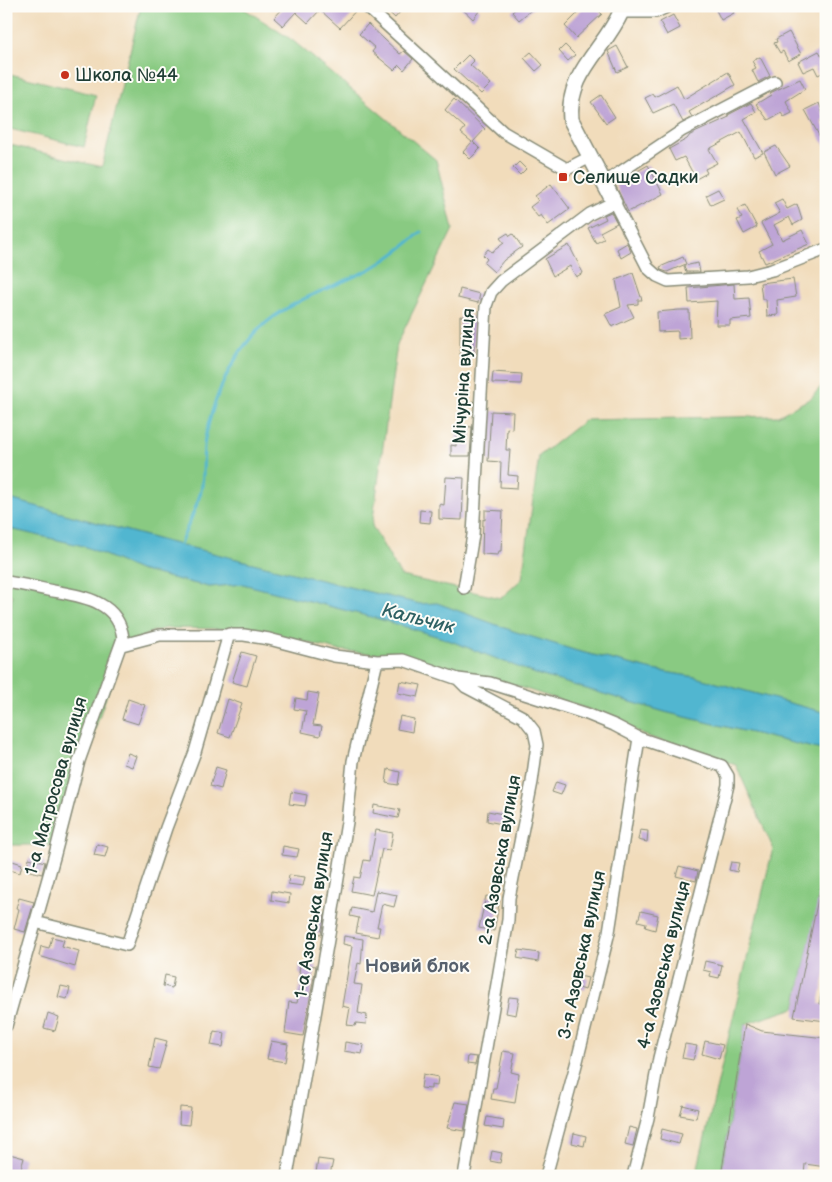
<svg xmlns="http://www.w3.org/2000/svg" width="832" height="1182" font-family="'Balsamiq Sans',sans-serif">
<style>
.green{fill:#89ca82;stroke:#54845b}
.water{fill:#51b6d0;stroke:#387a82}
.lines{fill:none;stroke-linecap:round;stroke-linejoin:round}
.stream{stroke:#51b6d0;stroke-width:3}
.building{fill:#bea4d6}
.minor-casing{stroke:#888c78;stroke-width:14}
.tertiary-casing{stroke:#888c78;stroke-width:18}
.minor{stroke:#fff;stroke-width:11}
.tertiary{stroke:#fff;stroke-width:15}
.poi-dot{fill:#c8321e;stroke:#fdfcf7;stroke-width:2}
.labels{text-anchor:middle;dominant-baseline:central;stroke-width:4;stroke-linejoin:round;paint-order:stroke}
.poi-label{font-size:18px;fill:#1f3d34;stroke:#fdfcf7;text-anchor:start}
.street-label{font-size:18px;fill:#1f3d34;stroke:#fdfcf7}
.water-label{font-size:19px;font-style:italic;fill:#2e6163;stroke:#fdfcf7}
.neighbourhood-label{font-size:19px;font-weight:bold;fill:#57616d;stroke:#fdfcf7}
</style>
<rect width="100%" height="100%" fill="#fdfcf7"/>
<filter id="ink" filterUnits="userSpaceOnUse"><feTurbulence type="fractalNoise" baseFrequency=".02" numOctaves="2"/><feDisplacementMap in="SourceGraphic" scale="10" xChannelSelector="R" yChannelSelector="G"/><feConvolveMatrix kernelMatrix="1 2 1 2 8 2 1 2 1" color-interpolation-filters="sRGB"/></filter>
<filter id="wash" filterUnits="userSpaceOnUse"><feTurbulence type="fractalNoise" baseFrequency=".0096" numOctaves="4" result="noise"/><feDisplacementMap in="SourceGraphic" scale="20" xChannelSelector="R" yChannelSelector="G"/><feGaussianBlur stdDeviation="1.12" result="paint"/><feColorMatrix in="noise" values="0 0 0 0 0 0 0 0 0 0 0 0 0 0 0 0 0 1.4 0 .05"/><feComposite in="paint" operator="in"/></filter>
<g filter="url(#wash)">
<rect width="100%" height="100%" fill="#f1dcbb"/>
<!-- green -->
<path class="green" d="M141,6H240L292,40L436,160L453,229L397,344L372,526L401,576L501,598L522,579L539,456L585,420L778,416L811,398L826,381V713L695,677L653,670L577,651L513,631L437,603L420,604L353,588L168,542L6,498V144L102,167Z
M10,74L96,95L84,147L6,128V90Z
M6,528L84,546L139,570L209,587L243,584L379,619L443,638L536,674L665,712L826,751V867L795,1008L745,1024L721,1176H697L698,1167L773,848L736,765L643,735L615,718L498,680L475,682L425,661L404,655H386L337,650L269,633L233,629L167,628L154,631L123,646L56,845H6V682L12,595L6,593Z"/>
<!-- water -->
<path class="water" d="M6,498L168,542L353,588L420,604L437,603L513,631L577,651L653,670L695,677L826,713V751L665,712L536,674L443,638L379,619L243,584L209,587L139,570L84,546L6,528Z"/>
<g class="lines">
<!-- stream -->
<path class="stream" d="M179,547C186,529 196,510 201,491C205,473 202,455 205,438C214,396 234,349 267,322C297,297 338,286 372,268C390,258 406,245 421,232"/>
</g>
<g id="blocks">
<!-- building -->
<path class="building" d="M285,6H359V7L340,28L320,10L308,23L296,12L283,26L274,18Z
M382,6H405L395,18Z
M459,6H475L480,10L473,19Z
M519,6H536L519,20L512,12Z
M585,6H594L602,14L576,38L565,26Z
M714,6H731L734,13L721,20Z
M673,15L680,28L667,35L660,22Z
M368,24L400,54L404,51L413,59L404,70L399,65L394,70L372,52L375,48L359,34Z
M789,32L801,54L788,61L783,51L780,53L774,43L777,42L776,39Z
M565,45L575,55L568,61L559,51Z
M617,46L628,67L617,72L608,51Z
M819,51L826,63V71L818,75L814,67L803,72L798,62Z
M531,52L543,65L536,71L524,58Z
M468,55L474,61L470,65L491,84L481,94L454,69Z
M760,57L770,76L758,82L752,70L756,68L752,61Z
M728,72L735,85L689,112L692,117L683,122L673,104L653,113L645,98L653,94L655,97L677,85L684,99Z
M800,79L805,89L786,101L792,113L784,117L781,113L768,120L756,104L771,95L770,93Z
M601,95L615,117L606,123L591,102Z
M454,99L485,129L473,142L480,149L470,159L463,152L472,142L461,133L465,128L445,110Z
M751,103L756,112L744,119L763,153L754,157L741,132L709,149L717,163L705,169L707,173L696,179L684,157L675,161L669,149L687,139L690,135L729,117L728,115Z
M819,103L825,119L821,121L826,130V148L805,110Z
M776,146L790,166L775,174L764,152Z
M519,162L526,169L520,175L513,168Z
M648,165L663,194L628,212L615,184Z
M551,184L570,209L548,225L541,215L538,217L530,207L538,201L535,196Z
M718,189L724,199L711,205L706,195Z
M782,199L787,209L797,204L802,220L793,225L789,217L774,225L782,240L802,230L809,244L765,263L759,251L772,244L761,223L780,213L774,203Z
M745,205L757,227L744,234L737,220L742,218L737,210Z
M611,212L617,223L600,232L604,239L596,243L588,228L606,219L604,215Z
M508,233L510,236L513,234L522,247L504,260L494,272L484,263L487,259L483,255L488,249L492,252L504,243L500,238Z
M627,243L631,252L621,258L617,249Z
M569,245L583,273L576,277L570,266L553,276L545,259Z
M683,257L686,264L667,272L661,270L660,267Z
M698,263L700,272H686L684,266Z
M633,273L642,300H638V304L628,305L634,317L612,327L605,314L621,307L616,280Z
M793,279L796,297L777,300L778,315L767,316L766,299H762L760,283Z
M734,284L735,299L749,298L751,318L730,320V325H716L717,301L689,303L688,288Z
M460,289L480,294L478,303L458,298Z
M679,310H689L690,338L678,339V331L658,332L657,312Z
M460,316L474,317V356L460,355Z
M493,372L522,374L521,384L492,383Z
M491,411L513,412L512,429L507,428L506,450H510L508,475L518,476L517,488L500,487L501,462L488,461Z
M457,426L472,427L470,456H451V445L456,446Z
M446,477L464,478L462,520L439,519V504L444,505Z
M420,510L431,511L430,523L419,522Z
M485,510L503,511L501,551H499L498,555L482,554L483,519L485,520Z
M242,652L256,656L247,686L232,682Z
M400,681L421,685L418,697L398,693Z
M308,692L319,694L313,725L322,726L320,736L302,732L306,711L294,709L296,698L307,700Z
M128,699L145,705L138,724L122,719Z
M228,699L242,704L230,737L218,733Z
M400,716L414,719L412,732L397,729Z
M128,753L136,756L132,767L124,764Z
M216,767L226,770L221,789L210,786Z
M388,769L400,772L398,785L386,783Z
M556,782L565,785L561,795L552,792Z
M291,792L307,795L305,806L289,804Z
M374,805L400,810L398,818L373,813Z
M488,811L508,815L507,825L487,821Z
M376,830L393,833L390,850L382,849L372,895L351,891L354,877L360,878L364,860L370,861Z
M640,830L648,831L647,842L638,840Z
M97,844L108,847L105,857L94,855Z
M283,846L299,849L297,857L282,855Z
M29,858L45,862L42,874L26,870Z
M6,859L22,864L20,873L6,869Z
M731,862L739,863L737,872L729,870Z
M679,866L698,871L696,881L676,876Z
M289,875L305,877L303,886L288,884Z
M822,879L826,880V970L819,1004H826V1021L794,1017Z
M272,891L290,894L289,903L271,900Z
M376,891L397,895L394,907L382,904L377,927H380L378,937L356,933L359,918L350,916L352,908L372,912Z
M486,896L500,899L494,931L479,928Z
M19,898L34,902L25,932L14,929L19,909L16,908Z
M641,911L658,915L655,930L645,927L646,923L638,921Z
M316,913L325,914L321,934L313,933Z
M344,936L363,939L361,964L358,963L354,984L362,985L358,1013L367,1015L366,1024L356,1023L355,1026L347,1025L350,1008L342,1006L352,946L343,944Z
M52,937L64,940L62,946L79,951L75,967L39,956L41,946L49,948Z
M519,950L539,953L538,962L517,958Z
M705,961L722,965L719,978L710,976L711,972L703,970Z
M300,964L316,966L303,1036L285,1033L289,1002L297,1003L302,974L299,973Z
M165,975L174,977L172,988L163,986Z
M579,976L588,978L585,990L576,987Z
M61,986L70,988L67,999L58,997Z
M509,997L519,998L516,1015L506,1013Z
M48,1013L59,1017L55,1031L44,1028Z
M745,1024L762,1031L826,1038V1167L805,1164L804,1176H721Z
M214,1031L225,1033L223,1047L211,1045Z
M155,1038L167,1041L159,1069L149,1067Z
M271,1041L288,1044L285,1062L267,1059Z
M705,1041L723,1045L719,1059L702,1054Z
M345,1042L364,1045L362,1054L344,1051Z
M685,1044L697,1046L693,1060L682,1058Z
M503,1051L515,1053L511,1072L519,1074L515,1103L491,1099L493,1088H496Z
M468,1056L477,1057L475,1065L467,1064Z
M423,1074L438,1077L437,1086L431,1085V1089L421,1088Z
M455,1102L469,1104L464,1131L447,1128Z
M683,1105L698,1109L696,1118L680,1115Z
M180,1107L191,1108L189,1125L179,1124Z
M487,1117L504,1120L503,1129L485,1126Z
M629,1127L637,1129L633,1146L625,1144Z
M662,1129L682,1134L679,1144L660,1139Z
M574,1133L586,1136L584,1146L572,1143Z
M492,1151L502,1153L500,1163L490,1161Z
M6,1153L24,1158L19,1176L6,1173Z
M318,1159L333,1161L330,1175L316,1173Z"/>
</g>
</g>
<g filter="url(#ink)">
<use href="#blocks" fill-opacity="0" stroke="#888c78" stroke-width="1"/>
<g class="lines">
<!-- minor casing -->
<g class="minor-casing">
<path id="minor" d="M366,6L503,132L567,169L590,157
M621,12H656L669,6
M604,183L683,130L775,82
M6,582C20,584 34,587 48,590C79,596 118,599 123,638L79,761L55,854L6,1026
M464,588L473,535L486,306L491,292L501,281L590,214L614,202L648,268L657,276L668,281L748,276L772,270L826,249
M122,645L160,635H244L269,639L334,656L377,661L403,660L458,679L490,683L587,714L614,725L639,738L722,766L728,776V785L659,1058L648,1118L633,1176
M458,679L466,687L523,717L534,731L537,745L532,782L509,898L508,920L464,1176
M35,922L127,945L166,828L195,752L229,634
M287,1176L330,928L347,822L353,761L377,661
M546,1176L577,1061L609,932L639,738"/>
</g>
<!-- tertiary casing -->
<g class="tertiary-casing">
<path id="tertiary" d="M614,202L571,120C566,74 604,50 621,12L618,6"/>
</g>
<!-- minor -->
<use href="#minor" class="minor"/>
<!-- tertiary -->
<use href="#tertiary" class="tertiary"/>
</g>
</g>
<!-- markers -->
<g class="poi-dot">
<circle cx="65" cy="75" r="5"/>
<rect x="558" y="172" width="10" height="10" rx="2.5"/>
</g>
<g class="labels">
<!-- poi labels -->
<g class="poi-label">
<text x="75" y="75">Школа №44</text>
<text x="573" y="177">Селище Садки</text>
</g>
<!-- street labels -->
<g class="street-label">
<text transform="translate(464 376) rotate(-86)">Мічуріна вулиця</text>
<text transform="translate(56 786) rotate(-74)">1-а Матросова вулиця</text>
<text transform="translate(500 860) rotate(-80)">2-а Азовська вулиця</text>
<text transform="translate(314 915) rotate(-81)">1-а Азовська вулиця</text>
<text transform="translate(582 955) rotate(-78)">3-я Азовська вулиця</text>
<text transform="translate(664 965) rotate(-76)">4-а Азовська вулиця</text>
</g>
<!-- water labels -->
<g class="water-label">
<text transform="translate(418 619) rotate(14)">Кальчик</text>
</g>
<!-- neighbourhood labels -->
<g class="neighbourhood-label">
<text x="417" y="966">Новий блок</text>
</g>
</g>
<!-- margin -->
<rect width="832" height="1182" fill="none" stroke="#fdfcf7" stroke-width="25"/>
</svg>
